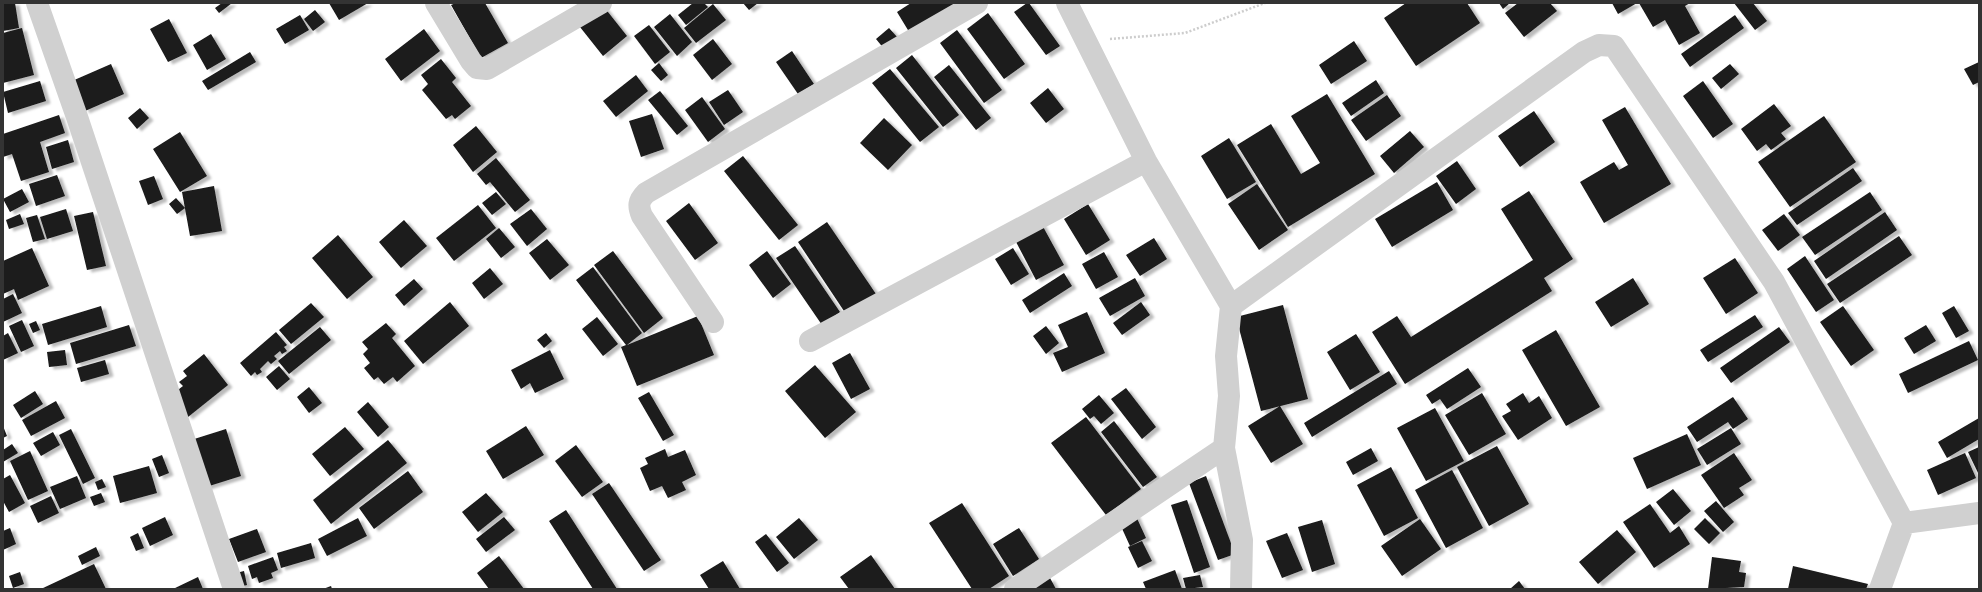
<svg xmlns="http://www.w3.org/2000/svg" width="1982" height="592" font-family="Montserrat,sans-serif">
<style>
.building{fill:#1a1a1a;filter:url(#shadow)}
.lines{fill:none;stroke-linecap:round;stroke-linejoin:round}
.path{stroke:#cdcdcd;stroke-width:2.5;stroke-dasharray:2 2;stroke-linecap:butt}
.minor{stroke:#d0d0d0;stroke-width:22}
</style>
<defs>
<filter id="shadow"><feDropShadow dx="4.5" dy="2.5" stdDeviation="1" flood-color="#0004"/></filter>
</defs>
<rect width="100%" height="100%" fill="#fff"/>
<!-- building -->
<path class="building" d="M3,3H15L19,28L3,31Z
M222,3H232L219,13L215,8Z
M329,3H368L339,20Z
M456,3H485L508,43L481,58L451,5Z
M693,3H704L708,7L686,25L678,15Z
M743,3H758L749,10Z
M911,3H963L911,35L897,12Z
M1027,3H1029L1060,46L1046,55L1014,12Z
M1406,3H1467L1480,23L1416,66L1384,18Z
M1499,3H1510L1503,9Z
M1518,3H1550L1557,11L1524,37L1505,13Z
M1612,3H1637L1618,14Z
M1639,3H1690L1685,6L1700,33L1679,45L1665,20L1653,27Z
M1734,3H1753L1767,21L1755,30Z
M713,4L726,20L696,43L684,28Z
M604,7L627,36L603,56L580,27Z
M315,10L325,22L313,31L304,19Z
M988,13L1025,64L1004,79L967,29Z
M670,14L692,42L677,56L654,27Z
M300,15L309,30L285,44L276,29Z
M1735,15L1744,28L1690,67L1681,54Z
M169,19L187,53L168,62L150,29Z
M649,25L670,52L655,64L634,36Z
M22,28L34,75L3,83V33Z
M889,28L898,38L885,50L876,39Z
M424,29L440,51L401,81L385,59Z
M957,30L1002,90L984,103L940,43Z
M211,34L226,59L207,70L193,45Z
M713,39L732,64L712,80L693,55Z
M1354,41L1367,61L1331,84L1319,65Z
M792,51L814,84L798,94L776,62Z
M250,52L256,62L208,90L202,81Z
M912,55L959,115L943,127L896,68Z
M441,59L456,78L452,82L471,106L455,119L452,115L446,119L422,90L428,84L421,75Z
M1979,62V82L1973,85L1964,69Z
M659,63L668,75L661,81L651,70Z
M111,64L124,94L85,111L72,81Z
M1730,64L1739,74L1721,89L1712,78Z
M949,65L991,118L976,130L934,77Z
M890,69L939,127L920,142L872,83Z
M636,75L648,91L616,117L603,101Z
M1376,80L1384,93L1351,116L1342,103Z
M40,81L46,101L8,113L3,92Z
M1703,81L1733,124L1713,138L1683,96Z
M1048,88L1064,109L1046,123L1030,103Z
M728,90L743,112L724,125L709,102Z
M660,91L688,126L677,135L648,100Z
M1327,94L1375,174L1288,227L1237,145L1271,124L1301,174L1320,163L1291,116Z
M1387,95L1401,116L1366,141L1351,120Z
M702,97L725,129L708,142L685,110Z
M1774,104L1791,126L1781,133L1786,139L1771,150L1766,144L1757,151L1741,129Z
M1625,107L1671,184L1604,223L1580,182L1614,162L1619,170L1628,165L1602,120Z
M140,108L149,118L137,129L128,118Z
M1534,111L1555,142L1520,167L1498,136Z
M652,114L664,149L641,157L629,121Z
M59,115L65,133L40,142L49,172L21,181L12,154L3,157V134Z
M1824,116L1856,162L1790,207L1758,162Z
M884,118L912,145L888,170L860,143Z
M476,126L497,152L473,172L453,145Z
M1410,131L1424,147L1394,173L1380,156Z
M180,132L207,176L180,192L153,149Z
M1229,138L1256,182L1227,199L1201,156Z
M68,140L74,162L52,169L46,147Z
M743,156L798,225L779,240L724,171Z
M496,158L530,200L515,212L490,182L486,185L477,174Z
M1457,161L1476,189L1456,204L1436,176Z
M1853,168L1862,181L1797,225L1788,213Z
M57,175L65,196L36,206L29,184Z
M154,176L163,199L148,205L139,181Z
M1437,182L1453,210L1392,247L1375,219Z
M1257,184L1288,230L1259,250L1228,204Z
M214,186L222,231L190,236L182,192Z
M22,189L29,202L10,212L3,199Z
M1529,191L1573,259L1544,278L1552,291L1405,384L1372,332L1397,316L1411,337L1533,260L1501,209Z
M496,192L506,204L492,215L482,203Z
M1870,192L1882,210L1815,255L1802,237Z
M176,198L185,208L177,214L169,204Z
M689,203L718,243L695,260L666,221Z
M1088,204L1110,240L1086,255L1064,219Z
M478,205L496,228L454,261L436,238Z
M66,209L73,231L47,239L40,217Z
M531,209L547,229L527,246L510,224Z
M93,212L106,266L87,270L74,216Z
M1885,212L1897,230L1826,279L1814,261Z
M20,214L24,224L9,229L6,220Z
M1784,214L1800,235L1778,251L1762,230Z
M37,215L45,239L33,242L26,218Z
M404,220L427,246L401,268L379,242Z
M827,222L876,294L846,314L798,242Z
M1041,223L1064,265L1036,280L1014,238Z
M499,228L515,247L501,258L486,239Z
M338,235L373,277L347,299L312,258Z
M1899,236L1912,255L1840,303L1827,284Z
M1154,238L1167,259L1140,276L1126,255Z
M547,239L569,265L550,280L529,253Z
M795,246L840,312L822,325L776,258Z
M32,248L49,286L18,300L14,289L3,294V261Z
M1013,248L1029,274L1011,285L995,259Z
M613,251L663,318L644,333L594,265Z
M767,251L791,284L773,298L749,265Z
M1104,252L1118,277L1096,289L1082,264Z
M1805,256L1834,300L1816,312L1787,269Z
M1735,258L1758,293L1726,314L1703,278Z
M593,267L642,333L627,345L698,316L714,355L637,386L621,347L626,345L576,280Z
M490,268L503,284L484,299L472,283Z
M1064,273L1072,286L1030,313L1022,300Z
M1135,278L1145,296L1110,316L1099,298Z
M1633,278L1649,304L1611,327L1595,302Z
M414,279L423,289L404,306L395,295Z
M13,294L22,313L3,322V299Z
M450,302L469,326L423,364L404,341Z
M1141,302L1150,315L1122,335L1113,323Z
M311,303L324,317L291,344L279,330Z
M1283,305L1308,399L1261,411L1236,317Z
M101,306L107,327L48,345L42,324Z
M1843,306L1874,350L1851,366L1820,322Z
M1954,306L1969,331L1956,338L1942,313Z
M1087,312L1105,353L1062,372L1053,353L1068,347L1058,325Z
M1755,315L1763,327L1708,362L1700,350Z
M597,317L618,344L603,356L582,329Z
M22,320L34,346L21,352L9,326Z
M36,321L40,330L33,333L29,324Z
M386,323L396,334L392,338L415,366L397,382L393,377L384,384L378,377L374,380L364,368L370,363L363,354L368,349L362,342Z
M129,325L136,346L76,364L70,343Z
M1926,325L1936,341L1914,354L1904,338Z
M1046,326L1059,343L1046,354L1033,336Z
M320,327L331,340L289,374L278,361Z
M1779,327L1790,342L1731,383L1720,368Z
M1556,330L1600,407L1566,426L1522,350Z
M276,332L287,345L284,347L287,351L282,354L280,351L274,356L277,359L271,364L268,361L260,369L262,372L257,375L255,372L251,376L240,363Z
M8,333L18,353L3,360V336Z
M546,333L552,341L544,348L537,340Z
M1356,334L1380,372L1350,390L1327,352Z
M1969,341L1978,360L1908,393L1899,374Z
M65,350L67,365L49,367L47,352Z
M550,350L564,379L535,393L530,383L521,389L511,370Z
M850,353L870,389L851,399L832,363Z
M204,354L228,385L188,417L170,396L183,386L179,382L187,376L183,371Z
M105,360L109,374L81,382L77,368Z
M815,365L856,412L825,438L785,391Z
M279,366L290,379L277,390L266,377Z
M1468,368L1481,387L1447,409L1440,399L1432,404L1426,395Z
M1389,371L1397,384L1312,437L1304,423Z
M309,387L322,403L309,413L297,397Z
M1126,388L1156,427L1142,439L1111,399Z
M35,391L43,404L21,418L13,405Z
M649,392L674,435L663,441L638,398Z
M1482,393L1506,434L1469,455L1445,415Z
M1523,393L1529,403L1539,396L1552,418L1518,440L1502,416L1511,411L1506,404Z
M1099,395L1114,413L1101,424L1094,416L1090,419L1082,409Z
M1733,397L1748,419L1733,429L1728,422L1697,442L1687,427Z
M56,401L65,418L31,436L22,420Z
M368,402L389,427L378,437L357,412Z
M1280,406L1303,444L1271,463L1248,426Z
M1435,408L1464,461L1426,481L1397,428Z
M1086,417L1141,489L1106,515L1051,443Z
M1979,418V439L1947,458L1938,442Z
M1114,421L1157,477L1143,487L1101,432Z
M3,426L7,436L3,438Z
M526,426L544,455L503,479L486,451Z
M345,427L364,449L330,476L312,454Z
M1731,428L1741,444L1707,465L1697,449Z
M71,429L95,478L83,484L59,435Z
M226,429L241,476L206,487L191,440Z
M53,432L60,445L41,456L33,443Z
M1687,434L1701,465L1647,489L1633,458Z
M388,440L407,463L331,524L313,500Z
M12,444L18,453L3,462V450Z
M576,445L603,482L582,497L555,461Z
M1497,446L1529,504L1489,526L1457,467Z
M1979,447V475L1968,452Z
M1371,448L1378,461L1353,475L1346,462Z
M665,449L668,457L685,450L696,475L682,482L686,490L668,498L662,486L650,491L640,468L648,464L645,458Z
M30,451L48,491L28,500L10,461Z
M1734,453L1752,480L1739,488L1744,495L1724,508L1701,475Z
M1965,453L1976,478L1938,495L1927,470Z
M162,455L169,473L159,477L152,459Z
M149,466L157,493L120,503L113,476Z
M1391,467L1418,518L1384,536L1357,485Z
M1452,470L1483,528L1446,548L1415,490Z
M408,471L423,492L374,529L359,508Z
M10,475L25,503L9,512L3,501V479Z
M77,476L86,498L60,509L50,487Z
M1206,476L1235,554L1218,560L1189,483Z
M102,479L106,487L98,490L95,482Z
M609,483L661,560L644,571L592,494Z
M1673,489L1691,511L1674,525L1656,502Z
M101,493L105,502L94,506L90,497Z
M486,493L503,512L478,532L462,512Z
M51,496L59,513L38,523L30,506Z
M1187,500L1210,567L1194,573L1171,505Z
M1716,501L1734,522L1723,532L1704,511Z
M962,503L1009,576L989,589H972L929,523Z
M1650,504L1670,533L1679,526L1690,544L1654,568L1623,522Z
M566,510L617,589H593L549,521Z
M1135,514L1146,538L1130,546L1119,522Z
M165,517L173,535L150,546L142,528Z
M504,517L515,530L486,552L476,539Z
M358,518L367,536L327,556L318,539Z
M799,518L818,540L794,559L776,537Z
M1705,518L1720,533L1709,544L1694,529Z
M1420,519L1441,549L1402,576L1381,546Z
M1322,520L1335,564L1312,572L1298,527Z
M10,528L16,544L3,550V531Z
M1019,528L1039,559L1013,576L993,544Z
M257,529L266,552L238,562L229,539Z
M1617,530L1636,552L1598,584L1579,562Z
M138,533L144,548L136,551L130,537Z
M1287,533L1303,570L1282,578L1266,541Z
M766,534L789,563L777,572L755,542Z
M1142,541L1152,561L1138,568L1128,547Z
M311,543L315,558L281,568L277,553Z
M96,547L100,556L82,565L78,556Z
M871,555L895,589H849L840,577Z
M499,556L524,589H489L477,573Z
M273,557L278,570L271,573L273,578L259,583L257,577L252,579L248,566Z
M1712,557L1741,561L1739,572L1746,573L1744,587L1708,589Z
M723,561L740,589H709L700,575Z
M94,564L106,589H41Z
M1793,566L1868,584L1866,589H1788Z
M1175,570L1182,589H1146L1143,582Z
M244,571L247,585L235,588L232,574Z
M20,572L24,584L13,588L9,576Z
M1200,575L1203,587L1186,589L1183,578Z
M198,577L203,589H173Z
M1050,578L1056,589H1030Z
M1519,581L1525,589H1510Z
M331,586L332,589H323Z"/>
<g class="lines">
<!-- path -->
<path class="path" d="M1110,39L1185,33L1265,3"/>
<!-- minor -->
<path class="minor" d="M37,3L77,117L234,589
M436,3L471,61L477,68L487,69L601,3
M1067,3L1146,161L1231,306L1226,356L1229,396L1224,448L1242,540L1241,589
M1231,306L1584,52L1599,45L1614,46L1774,282L1904,523L1880,589
M713,322L642,216C638,206 638,201 646,193L977,3
M810,341L1146,161
M1904,523L1979,513
M1015,589L1224,448"/>
</g>
<!-- border -->
<rect width="1982" height="592" fill="none" stroke="#333333" stroke-width="8"/>
</svg>
